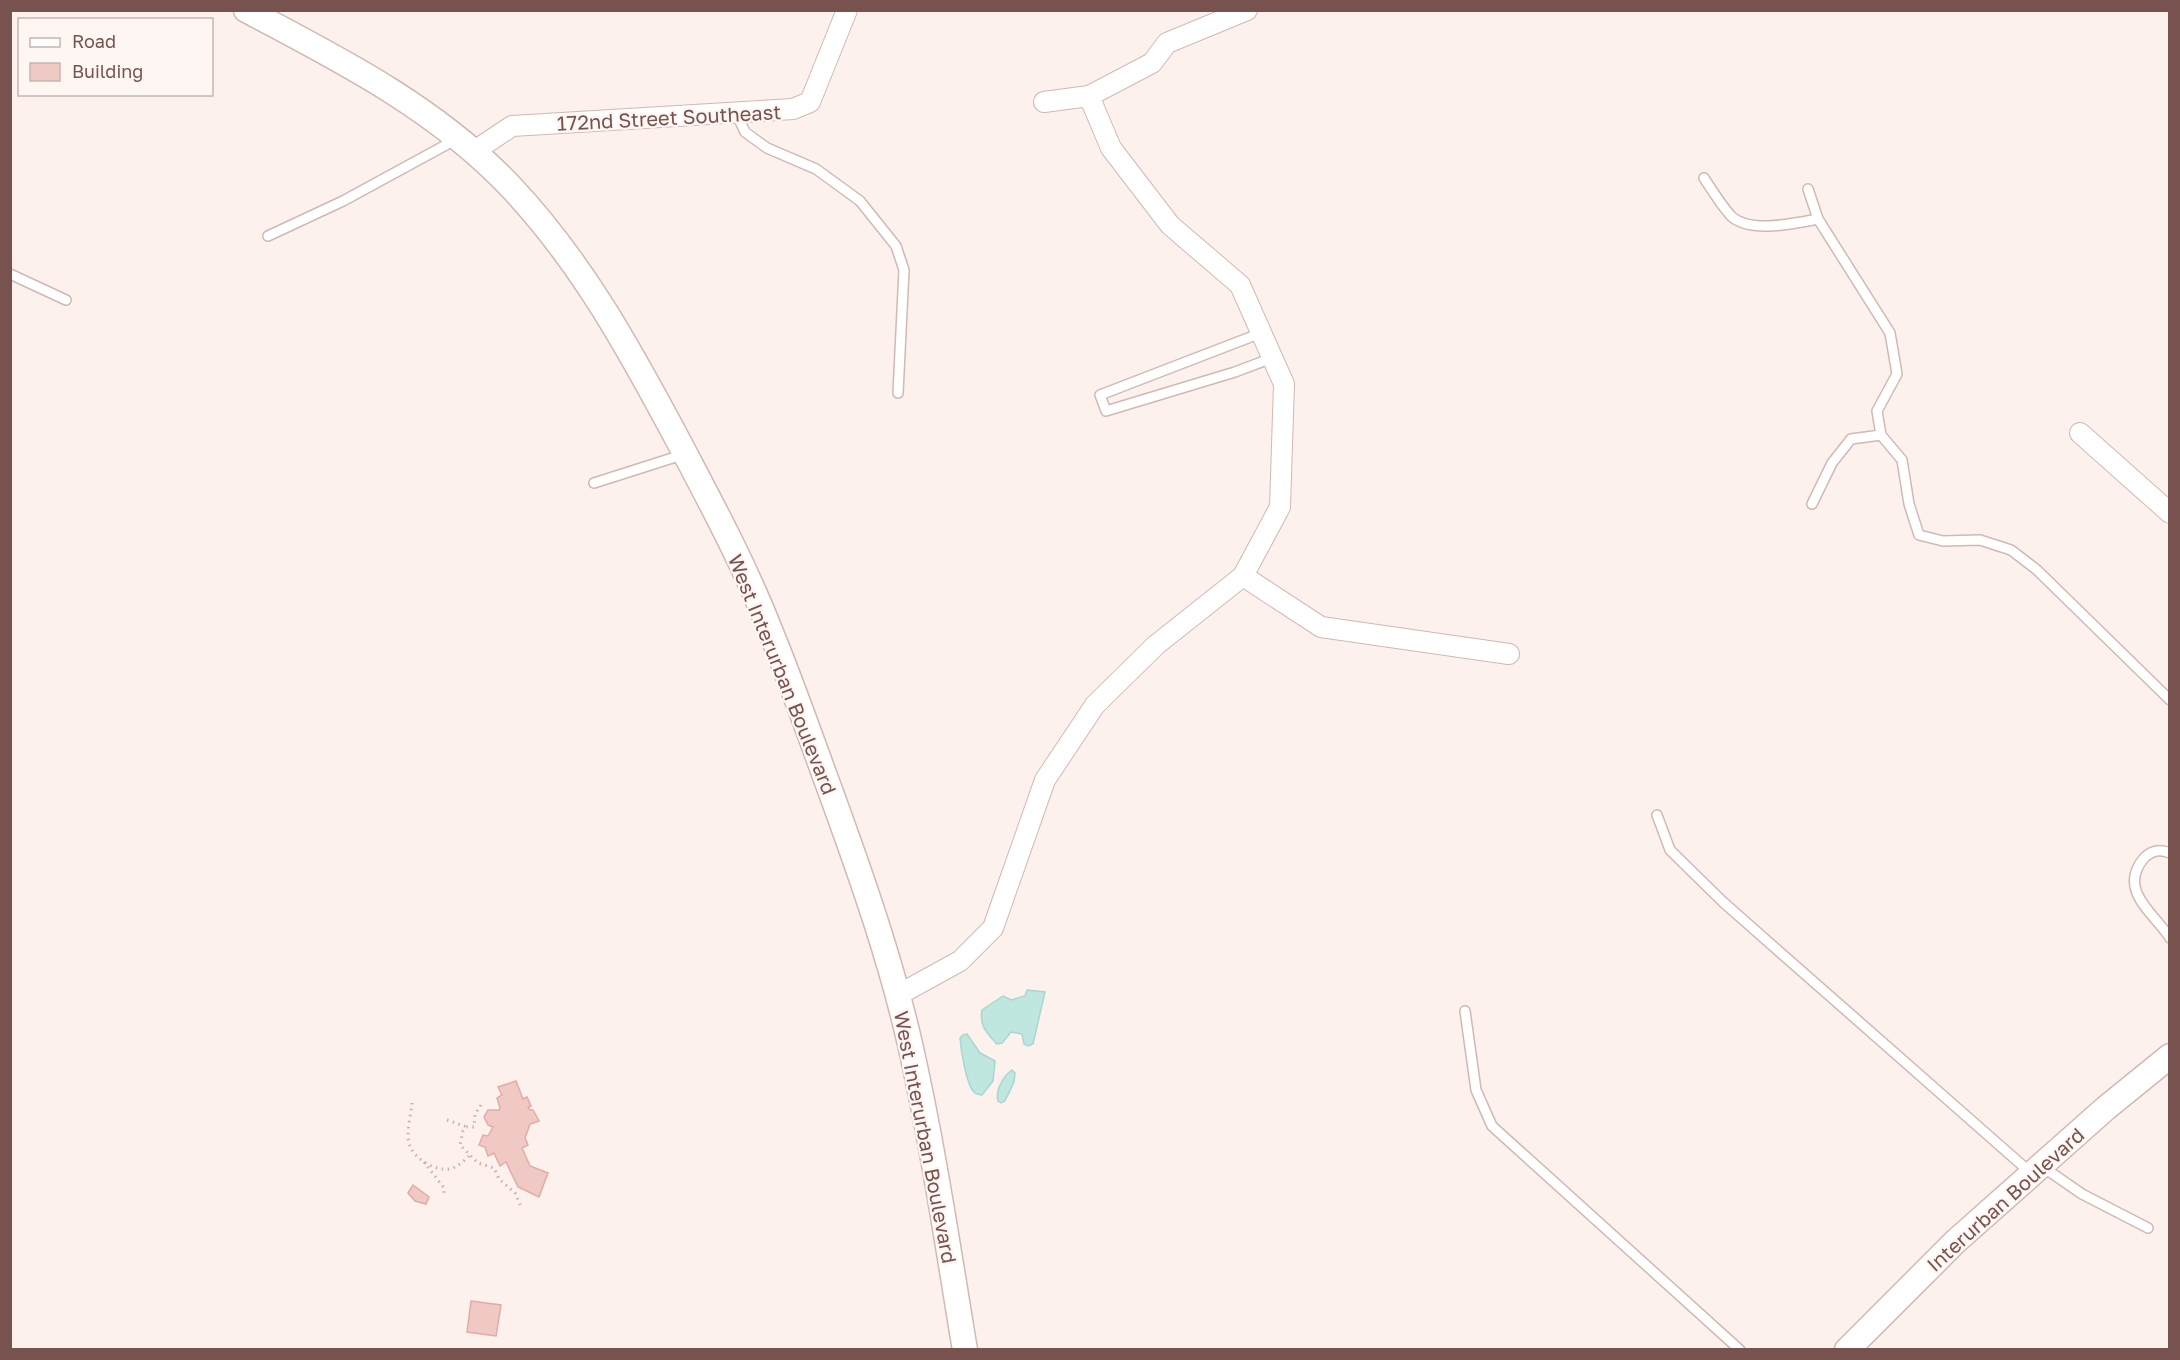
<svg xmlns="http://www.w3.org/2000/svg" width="2180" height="1360" font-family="'Golos Text',sans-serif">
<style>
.water{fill:#c0e6e0;stroke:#a7d7d1;stroke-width:1.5}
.building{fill:#f0c9c4;stroke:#e2aba5;stroke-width:1.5}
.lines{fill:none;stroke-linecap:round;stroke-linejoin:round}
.service-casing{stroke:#d1b9b3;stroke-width:12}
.minor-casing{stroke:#d1b9b3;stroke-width:22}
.tertiary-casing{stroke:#d1b9b3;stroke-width:27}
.path{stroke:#d6aca7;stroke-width:3;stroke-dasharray:1.5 4.5;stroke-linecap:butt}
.service{stroke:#fff;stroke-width:9}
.minor{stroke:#fff;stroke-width:20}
.tertiary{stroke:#fff;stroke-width:24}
.labels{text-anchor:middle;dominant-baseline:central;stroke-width:4.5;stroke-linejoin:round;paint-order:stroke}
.street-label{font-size:20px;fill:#77524f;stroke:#fef6f2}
</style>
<rect width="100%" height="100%" fill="#fcf1ec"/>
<!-- water -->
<path class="water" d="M1027,990L1045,992L1033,1044L1028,1046L1024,1044L1022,1034L1011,1032L1002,1043L997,1044C987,1033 979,1026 982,1010L1003,996L1011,1000L1025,996Z
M967,1034L980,1053L995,1061L993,1081L982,1095C977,1094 976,1095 973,1091C966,1082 961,1051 960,1038L963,1035Z
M1012,1070L1015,1073L1014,1082L1005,1101L1001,1103L998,1101C995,1091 1003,1076 1012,1070Z"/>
<!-- building -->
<path class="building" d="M516,1081L523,1099L527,1097L531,1106L528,1107L530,1110H533L539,1121L530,1124L525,1138L528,1145L522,1148L530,1166L548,1173L539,1197L518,1187L506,1162L500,1166L494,1153L488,1156L485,1147L479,1145L483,1135L488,1136L493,1127L488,1125L484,1117L488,1110H499L500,1108L497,1098L502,1095L498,1087Z
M413,1185L429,1197L426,1204L415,1201L408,1193Z
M471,1301L501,1305L496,1336L467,1332Z"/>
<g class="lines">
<!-- service casing -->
<g class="service-casing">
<path id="service" d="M736,113L745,132L767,148L816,169L860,201L896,246L904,270L898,393
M1704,178C1712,190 1721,205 1731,216C1750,234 1796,223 1818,219
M1808,189L1818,219L1890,333L1897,374L1877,411L1881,435
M268,236L343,201L455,140
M10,274L66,300
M1261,333L1100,395L1106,411L1235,372L1272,358
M594,483L685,454
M1812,504L1832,463L1851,439L1881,435L1902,460L1909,504L1919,535L1943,541L1980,540L2011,550L2037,570L2170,700
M1657,815L1670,850L1723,902L2031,1173
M2170,853C2160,849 2152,850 2144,858C2117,890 2154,913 2170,938
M1465,1011L1476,1090L1492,1126L1740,1350
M2043,1167L2082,1194L2148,1228"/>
</g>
<!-- minor casing -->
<g class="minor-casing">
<path id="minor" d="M1044,102L1089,96L1152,63L1167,43L1247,10
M474,154L482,146L512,126L793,109L810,102L847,10
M2080,433L2170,513
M1243,576L1321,627L1509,654
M898,995L960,961L993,928L1045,780L1095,705L1156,645L1243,576L1280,507L1284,384L1240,285L1170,225L1111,148L1089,96"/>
</g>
<!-- tertiary casing -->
<g class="tertiary-casing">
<path id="tertiary" d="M246,10C339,59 436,108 510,186C582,262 631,352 680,444C712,505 745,566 770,630C793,686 813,744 834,801C863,881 891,961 910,1044C933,1145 948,1248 965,1350
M1847,1350L1956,1241L2106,1108L2170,1056"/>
</g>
<!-- path -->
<path class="path" d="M412,1103C411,1116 405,1134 410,1146C415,1159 435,1171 449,1169C456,1168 464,1161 469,1156
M481,1105L475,1114L474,1127H467L463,1131L460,1145L478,1163L494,1168L499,1179L515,1193L522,1209
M447,1120L467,1127
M424,1162L444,1188V1194"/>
<!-- service -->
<use href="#service" class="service"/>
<!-- minor -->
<use href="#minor" class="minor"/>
<!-- tertiary -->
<use href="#tertiary" class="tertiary"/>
</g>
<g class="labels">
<!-- street labels -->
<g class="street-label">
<text transform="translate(669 117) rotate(-3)">172nd Street Southeast</text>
<text transform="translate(783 674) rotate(68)">West Interurban Boulevard</text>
<text transform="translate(926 1137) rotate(79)">West Interurban Boulevard</text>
<text transform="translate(2005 1199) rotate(-42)">Interurban Boulevard</text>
</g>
</g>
<!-- border -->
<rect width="2180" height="1360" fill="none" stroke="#77524f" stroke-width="24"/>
<!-- legend -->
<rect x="18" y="18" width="195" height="78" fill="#fef6f2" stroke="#c8b4b1" stroke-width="1.5"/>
<rect x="30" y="38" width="30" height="9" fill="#ffffff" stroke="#c8b4b1" stroke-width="1.5"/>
<text x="72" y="48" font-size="18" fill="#77524f">Road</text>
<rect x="30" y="63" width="30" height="18" fill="#f0c9c4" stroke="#c8b4b1" stroke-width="1.5"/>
<text x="72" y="78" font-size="18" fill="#77524f">Building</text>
</svg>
